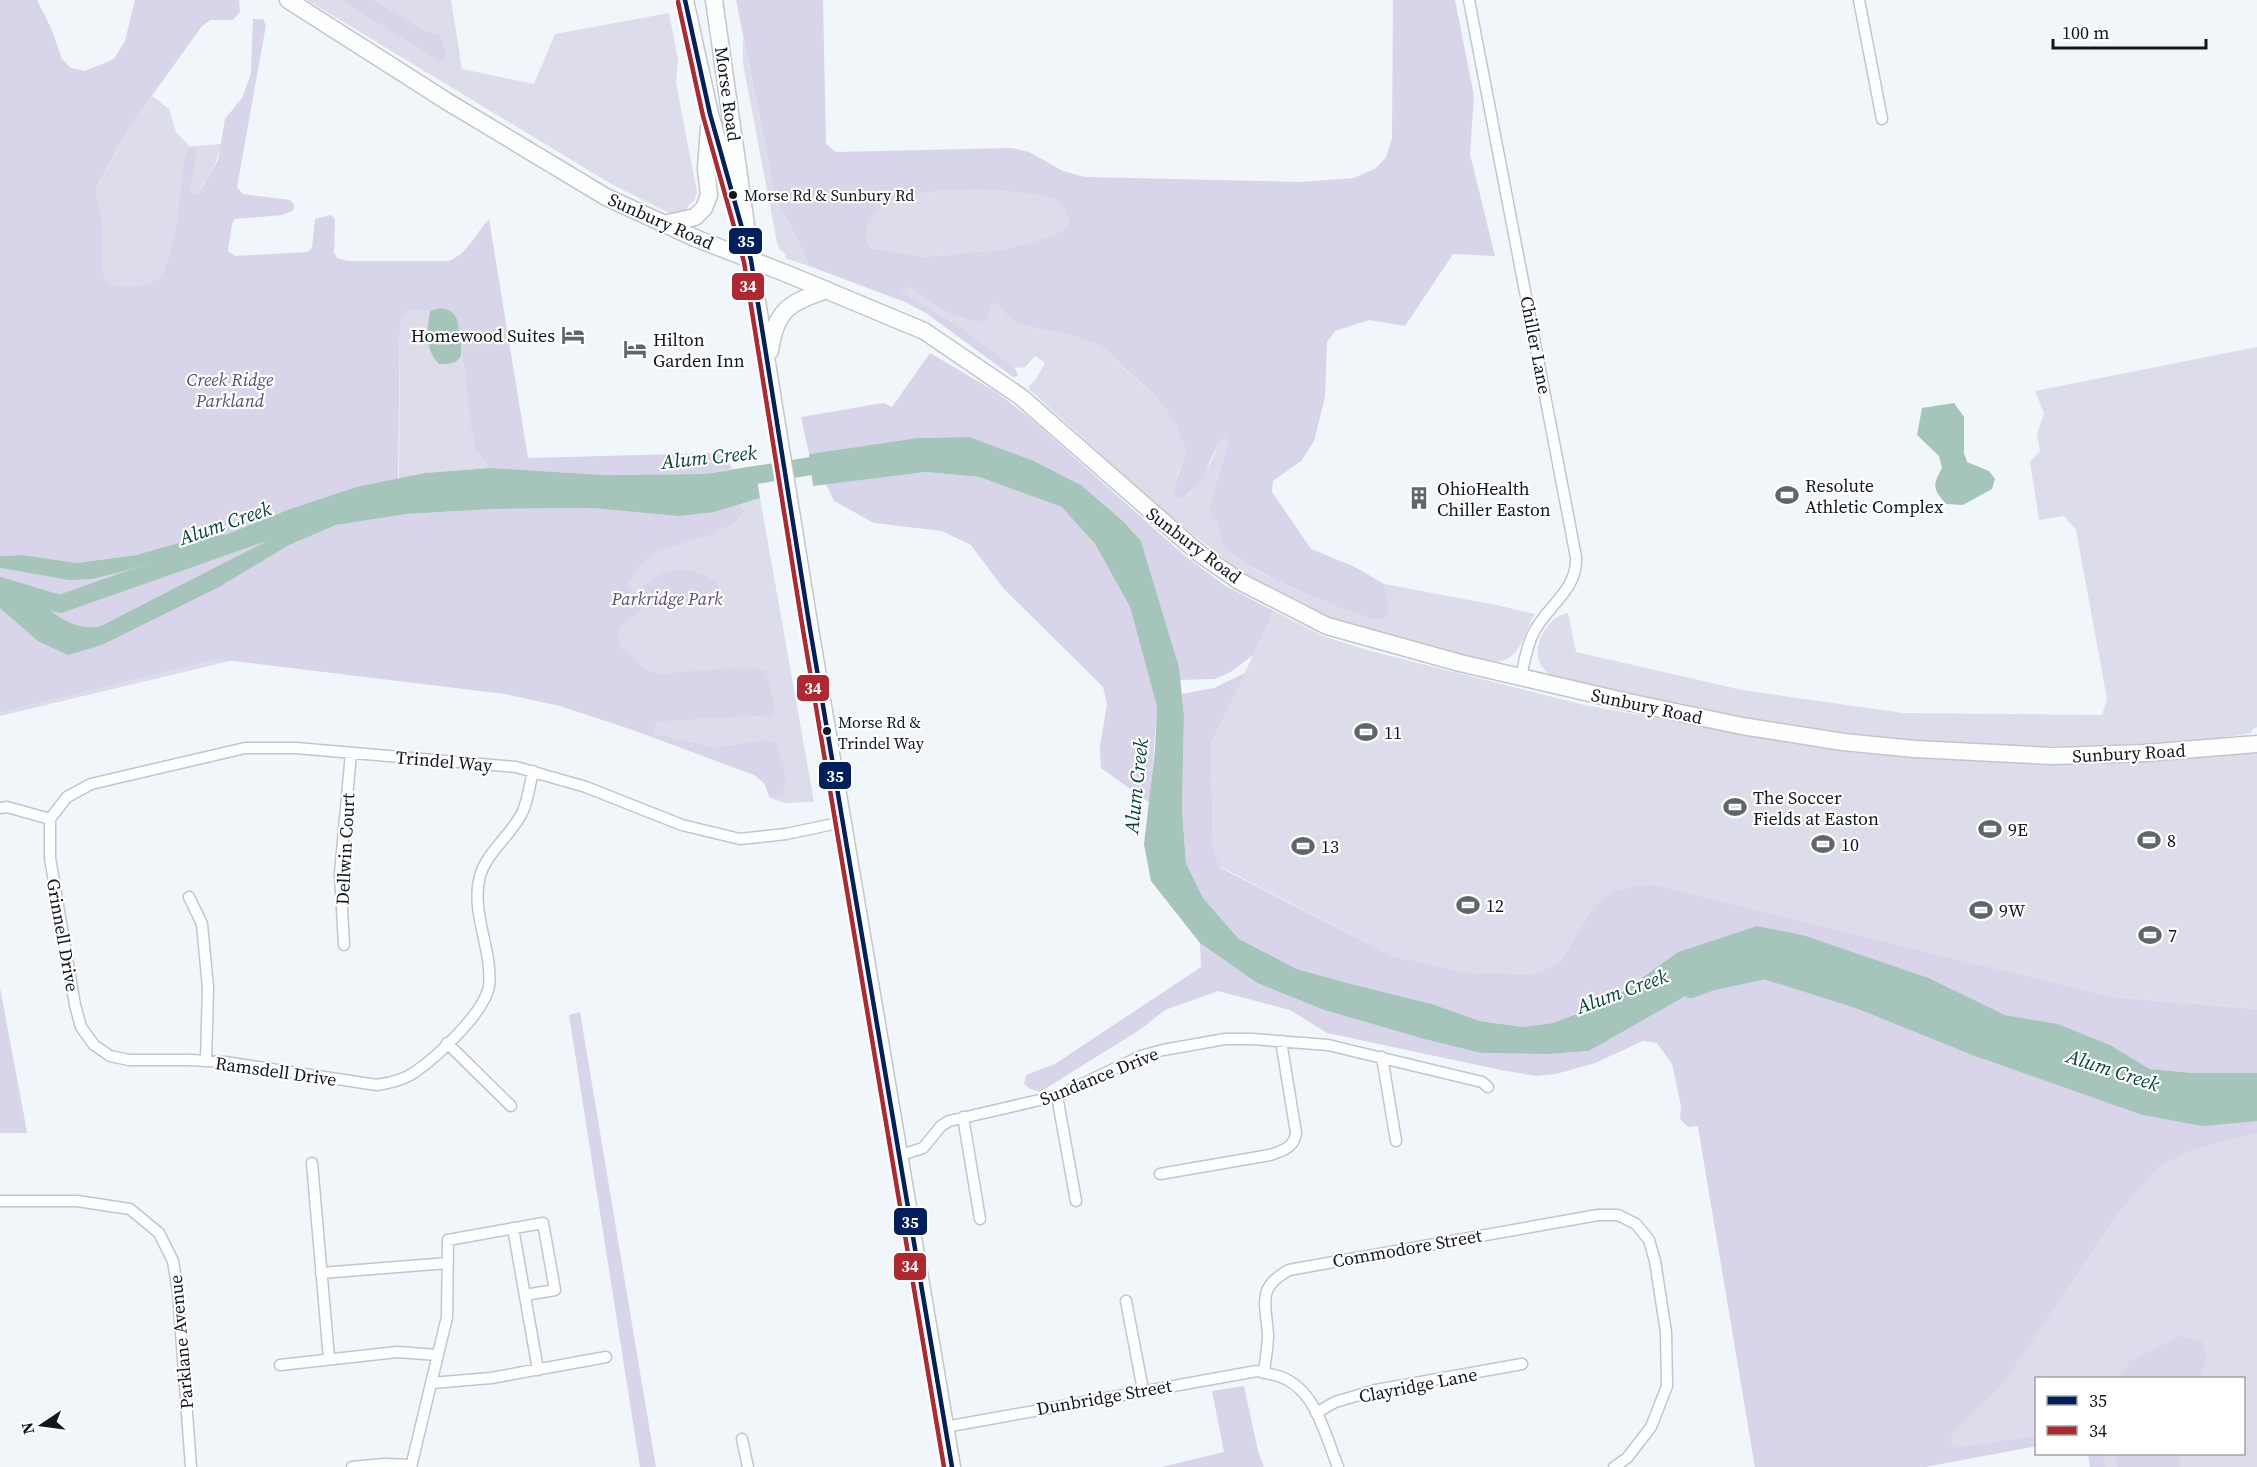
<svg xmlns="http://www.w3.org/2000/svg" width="2257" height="1467" font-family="'Source Serif 4',serif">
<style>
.green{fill:#dddcea}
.forest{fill:#d8d4e9;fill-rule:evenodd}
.water{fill:#a5c5bb}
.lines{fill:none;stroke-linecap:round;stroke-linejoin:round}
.river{stroke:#a5c5bb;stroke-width:18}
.street-casing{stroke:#c0c7cc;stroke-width:13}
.primary-casing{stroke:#c0c7cc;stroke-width:19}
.street{stroke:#fdfefe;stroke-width:10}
.primary{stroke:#fdfefe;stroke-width:16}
.bus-1-casing{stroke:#fff;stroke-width:9}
.bus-2-casing{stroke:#fff;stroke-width:9}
.bus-1{stroke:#00205b;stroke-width:4.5}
.bus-2{stroke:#af272f;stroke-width:4.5}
.bus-dot{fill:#0f181e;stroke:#fff;stroke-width:2}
.labels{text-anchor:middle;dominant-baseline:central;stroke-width:4.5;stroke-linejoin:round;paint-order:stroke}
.bus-label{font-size:16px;fill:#0f181e;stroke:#fff;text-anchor:start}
.street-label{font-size:18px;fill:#0f181e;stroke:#fff}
.poi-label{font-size:18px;fill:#0f181e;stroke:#fff;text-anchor:start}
.park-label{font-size:18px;font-style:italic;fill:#5e4b7c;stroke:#fff}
.water-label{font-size:20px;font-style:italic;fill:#054435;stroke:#fff}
.line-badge{stroke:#fff;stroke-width:2}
.badge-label{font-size:16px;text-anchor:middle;font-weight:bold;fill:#fff}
</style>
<rect width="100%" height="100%" fill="#f0f6fa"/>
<!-- green -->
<path class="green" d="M307,0H339L440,62V35L423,29L374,0H451L462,69L534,84L555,34L669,13L678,60L676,83L697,192L694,201L687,207L688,213H669L613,185Z
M743,37L776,200L796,236L809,266L785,258L786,254L780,250L777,243L743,63Z
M152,96L169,109L176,132L190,147L184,158C181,184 175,261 159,277C145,289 125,287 109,284L103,276V228L96,190L130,126Z
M221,144C217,163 209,180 195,194L190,191L197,155L195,146Z
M945,190C966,190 1044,190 1058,201C1067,209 1069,215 1069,226L1052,236L1005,249L925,257L871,248C858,229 873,207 893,200C909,194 928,193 945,190Z
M907,287L962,319L998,303L1018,324L1070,335L1100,346L1113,355L1125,370L1157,397L1176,425L1186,451L1177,477L1189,495L1210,464L1221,439L1228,431V443L1209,509C1216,519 1224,532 1221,544C1262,582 1320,599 1371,619L1382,620L1390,611L1384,584L1496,605L1535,614C1522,634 1522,661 1494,662L1372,633L1335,621L1233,572L1229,563L1158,506L1030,390L1029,386L1036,379L1045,363L1035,356L1025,367L1015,368L959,326L905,294L902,290Z
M407,311H430L427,337L458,360L462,351L470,425L476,451L490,468L425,473L399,479L400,321Z
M2257,347V727L2252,730V733L2208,740L2128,745L1975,747L1924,745L1769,726L1554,677C1548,673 1543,670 1540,663C1531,644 1549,616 1568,613L1576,652L1742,690L1903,713L2102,715L2107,699L2076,530L2064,516L2039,520L2030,462L2040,451L2037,434L2044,413L2035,391Z
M760,498L814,802L785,803L770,798L782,795L767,740L713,747L656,734L493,598L0,716V586L251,535Z
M1274,611L1323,636L1367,650L1584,705L1847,752L1928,759L2028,763H2124L2257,753V1009L2113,997L1655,885L1593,906L1560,963L1534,974L1465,972L1392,956L1208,860L1213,846L1211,744Z
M1677,1001L2202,1117L2257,1112V1467H2090L2088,1454H2244V1378H2036V1446L1924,1467H1755Z"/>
<!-- forest -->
<path class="forest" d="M0,0H37L51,28L62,59L71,68L85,71L114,59L125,41L135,0H239L240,12L233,20H211L202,26L130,126L99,183L96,190L103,228V276L109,284C125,287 145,289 159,277C175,261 181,184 184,158L190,147L195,146L197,155L190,191L195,194L203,186L218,160L225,119L242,98L251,74L253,19H263L266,25L237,187L243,194L290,200L294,205V210L283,215L235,219L232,224L228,251L235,256L307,252L312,248L315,219L331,215L335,219L334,252L337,258L348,261H449C467,254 476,233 489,219L528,458L716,453L727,457L732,469L705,474L603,475L490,468L476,451L470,425L462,351L456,316L440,308L430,311H407L400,321L398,479L356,487L290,509L227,534L182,542L136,555L77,563L23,555L0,556Z
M339,0H374L423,29L440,35L446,56L440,62Z
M736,0H823L826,144L836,152L1011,148L1029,152L1063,171L1085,177L1302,182L1353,178L1375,169L1386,157L1392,138L1393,0H1455L1474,96L1470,154L1495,256L1453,254L1405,326L1369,320L1335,331L1327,342L1325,397L1314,441L1301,461L1273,481L1272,492L1311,549L1355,567L1384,584L1390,611L1382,620L1371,619C1320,599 1262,581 1221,544C1224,532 1215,519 1209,509L1228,443V432C1208,450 1209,487 1178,499L1174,489L1186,451L1176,425L1157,397L1125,369L1113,355L1100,346L1070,335L1018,324L1004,312L998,303L992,305L986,320C961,326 929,300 908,287L902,290L905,294L959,326L1015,368L1018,376L1013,377L926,313L905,302L809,266L796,236L776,200ZM945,190C966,190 1044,190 1058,201C1066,209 1069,215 1069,226L1052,236L1005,249L925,257L871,248C858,229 874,207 893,200C909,194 928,193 945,190Z
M930,353L996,392L1031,419L1185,556L1224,585L1274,611L1253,655L1231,672L1215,679L1180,680L1179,667L1141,541L1123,521L1081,485L1032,460L968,437L917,438L809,454L801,417L883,403L892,407Z
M926,472L979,477L1062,506L1095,544L1130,607L1157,707L1150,803L1101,768L1100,747L1107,704L1103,687L1003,588L971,545L942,531L874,523L834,501L826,484Z
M739,505L745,510L733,524L711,534L656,552L640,565L627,584L630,591L637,592C669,565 683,561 719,584V594L717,600L699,604L660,600L650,602L620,627L618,635L620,646L644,669L660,674L748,667L766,671L775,709L773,715L661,721L655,724L654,730L656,734L713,747L767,740L775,743C783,758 789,779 782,795L770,798L764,783L754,775L630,729L560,706L505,694L217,659L0,712V608L102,645L219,587L289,545L336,525L407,514L493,509L592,508L679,516L714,512Z
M257,532L264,535L265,542L101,626C65,634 45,600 17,584C12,581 6,579 0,577V568L69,580L92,579L117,573Z
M1245,673L1211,744L1213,852L1221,868L1392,956L1465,972L1534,974L1560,963L1593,906L1615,892L1639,885H1655L2113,997L2257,1009V1073H2194L2150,1069L2110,1045L2058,1024L2005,1015L1929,978L1803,935L1757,926L1678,952L1609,1000L1553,1023L1523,1027L1480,1021L1432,1004L1351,984L1297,969L1239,939L1203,898L1186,863L1182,809L1184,716L1182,694L1214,688Z
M1200,943L1257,983L1324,1010L1424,1039L1481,1053L1549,1054L1589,1051L1710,982L1765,970L1860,1000L1974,1046L2004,1048L2096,1081L2144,1106L2202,1117L2257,1112V1133L2195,1149L2158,1167L2118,1213L2004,1382L1953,1432L1950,1443L1956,1448L2036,1436V1446L1924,1467H1755L1698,1126L1688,1127L1680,1119L1681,1106L1672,1064L1657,1043L1643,1041L1595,1063L1556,1074L1536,1076L1501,1070L1327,1033L1290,1010L1218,991L1165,1010L1141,1029L1040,1092L1030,1089L1024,1084L1026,1075L1055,1064L1201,967Z
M0,988L25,1121L27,1133H0Z
M580,1012L646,1408L656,1467H640L569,1015Z
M2180,1336L2202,1341L2207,1359L2199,1378H2119L2130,1361Z
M1244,1386L1258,1451L1264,1467H1161L1224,1452L1212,1391Z
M2088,1454H2103L2105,1467H2090Z
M2115,1454H2179L2180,1467H2117Z"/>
<!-- water -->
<path class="water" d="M440,308C445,309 450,310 454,314C458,318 458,326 459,332C463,354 465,365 439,364C424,348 427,331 430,311Z
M1954,403L1964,417V453L1967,462L1989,471L1995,479L1992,489L1963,505L1946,504C1933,489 1932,486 1942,468L1939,456L1917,435L1922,408Z
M969,437L1032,460L1081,485L1123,521L1141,541L1179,667L1184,716L1182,809L1186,863L1203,898L1239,939L1297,969L1351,984L1432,1004L1480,1021L1523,1027L1553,1023L1609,1001L1678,952L1757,926L1803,935L1929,978L2005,1015L2058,1024L2110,1045L2150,1069L2194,1073H2257V1112L2202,1117L2144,1106L2095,1081L2004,1048L1974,1046L1860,1000L1765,970L1710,982L1589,1051L1549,1054L1481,1053L1424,1039L1324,1010L1257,983L1200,943L1151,881L1144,844L1155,750L1157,707L1130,607L1095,544L1062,507L979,477L926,472L813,486L809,454L917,438Z
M755,466L760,498L714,512L679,516L592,508L493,509L407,514L336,525L289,545L219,587L102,645L68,655L38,641L0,608V577C6,579 12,581 18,585C45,601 65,634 101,626L265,542L264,535L257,532L117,573L92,579L69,580L0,568V556L23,555L77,563L136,555L182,542L227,534L290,509L356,487L425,473L490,468L603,475L705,474Z"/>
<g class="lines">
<!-- river -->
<path class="river" d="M732,479L835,462
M0,586L60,604L282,526
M1691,989L1710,982L1765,970L1860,1000L1974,1046L2144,1106L2202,1117L2257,1112"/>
<!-- street casing -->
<g class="street-casing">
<path id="street" d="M1469,0L1576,557C1578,592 1544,607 1532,636C1526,649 1524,664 1521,677
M1859,0L1882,119
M0,808L7,807L50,819
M50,819V858L75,1005L81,1027L94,1045L110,1056L129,1060H190L225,1062L377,1085C390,1083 404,1080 415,1072C437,1057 485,1012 489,986C493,951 470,911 480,876C487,851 512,835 523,811C528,799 530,784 533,771
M50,819L67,797L91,784L245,748H296L516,767L586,787L682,825L740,839L786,834L843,822
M189,897L202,924L208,988L206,1061
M344,945L340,874L351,753
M447,1043L511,1106
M1382,1057L1396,1141
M1057,1096L1076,1201
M963,1117L980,1219
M898,1156L923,1148L941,1126L949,1121L1057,1096L1141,1056L1163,1050L1225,1039H1252L1328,1045L1482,1082L1488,1087
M312,1163L329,1359
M1160,1174L1270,1155C1282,1151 1294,1148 1296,1133L1281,1041
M0,1201H77L130,1209L159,1233L173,1261L178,1292L191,1467
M513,1228L538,1370
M321,1273L448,1263
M1126,1301L1143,1390
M280,1365L397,1352L438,1355
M1264,1373C1265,1361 1268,1347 1268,1335C1266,1303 1256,1288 1289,1270L1598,1215H1618L1636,1224L1649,1240L1655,1261L1666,1332L1667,1386L1651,1427L1627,1458L1614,1467
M431,1383L491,1378L606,1357
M1316,1413L1335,1402L1376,1390L1522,1364
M945,1427L1257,1371C1265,1373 1273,1374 1281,1377C1316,1390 1325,1435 1338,1467
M742,1439L748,1467
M352,1467L384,1464L411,1465
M411,1467L447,1317L448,1240L543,1223L555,1290L525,1295"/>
</g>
<!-- primary casing -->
<g class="primary-casing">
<path id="primary" d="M288,0L448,102L606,197L695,238L790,275L924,331L1021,397L1200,554L1239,581L1327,626L1460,663L1628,702L1742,726L1843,742L1915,749L2053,756L2145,753L2257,744
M685,0L710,114L733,195
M714,0L756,295L809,623L952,1467
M664,224L695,217L704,208L709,195L706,169L709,127
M770,351C776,309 789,303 827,290"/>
</g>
<!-- street -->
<use href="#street" class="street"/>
<!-- primary -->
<use href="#primary" class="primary"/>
<!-- bus-1 casing -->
<g class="bus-1-casing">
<path id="bus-1" d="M685,0L710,114L751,260L809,623L952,1467"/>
</g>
<!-- bus-2 casing -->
<g class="bus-2-casing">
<path id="bus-2" d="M678,2L703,116L744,262L802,624L944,1467"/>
</g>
<!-- bus-1 -->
<use href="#bus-1" class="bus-1"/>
<!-- bus-2 -->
<use href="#bus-2" class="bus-2"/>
</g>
<!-- icons -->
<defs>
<g id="hotel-bare" transform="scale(1.8)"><path d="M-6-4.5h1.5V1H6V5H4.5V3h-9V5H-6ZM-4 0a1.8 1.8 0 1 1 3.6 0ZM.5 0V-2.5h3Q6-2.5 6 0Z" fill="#5e666b" stroke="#fff" stroke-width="2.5" paint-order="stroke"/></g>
<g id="stadium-bare" transform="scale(1.8)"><path d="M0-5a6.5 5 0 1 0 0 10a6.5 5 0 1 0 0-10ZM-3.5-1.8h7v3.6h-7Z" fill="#5e666b" stroke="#fff" stroke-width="2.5" paint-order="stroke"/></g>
<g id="building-bare" transform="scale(1.8)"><path d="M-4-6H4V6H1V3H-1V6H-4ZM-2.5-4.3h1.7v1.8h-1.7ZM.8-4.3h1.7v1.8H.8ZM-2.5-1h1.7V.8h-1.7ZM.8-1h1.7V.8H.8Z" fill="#5e666b" stroke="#fff" stroke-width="2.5" paint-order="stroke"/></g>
</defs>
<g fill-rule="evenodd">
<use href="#hotel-bare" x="573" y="335"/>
<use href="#hotel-bare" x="635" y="349"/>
<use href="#stadium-bare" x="1787" y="495"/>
<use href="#building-bare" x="1419" y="498"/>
<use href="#stadium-bare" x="1366" y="732"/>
<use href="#stadium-bare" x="1735" y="807"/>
<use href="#stadium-bare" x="1990" y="829"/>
<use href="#stadium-bare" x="2149" y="840"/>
<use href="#stadium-bare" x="1823" y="844"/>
<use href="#stadium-bare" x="1303" y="846"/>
<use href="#stadium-bare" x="1468" y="905"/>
<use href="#stadium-bare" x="1981" y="910"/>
<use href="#stadium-bare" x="2150" y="935"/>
</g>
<!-- markers -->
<g class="bus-dot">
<circle cx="733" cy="195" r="5"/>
<circle cx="827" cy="731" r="5"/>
</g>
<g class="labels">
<!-- bus labels -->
<g class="bus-label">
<text x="744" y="195">Morse Rd &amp; Sunbury Rd</text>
<text x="838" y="722">Morse Rd &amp;<tspan x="838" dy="21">Trindel Way</tspan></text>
</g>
<!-- street labels -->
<g class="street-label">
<text transform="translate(728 94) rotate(82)">Morse Road</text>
<text transform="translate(661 221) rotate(24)">Sunbury Road</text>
<text transform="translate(1536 345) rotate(79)">Chiller Lane</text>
<text transform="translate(1194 545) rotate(37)">Sunbury Road</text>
<text transform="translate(1647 706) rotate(12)">Sunbury Road</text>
<text transform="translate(2129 753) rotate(-3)">Sunbury Road</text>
<text transform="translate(444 761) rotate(5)">Trindel Way</text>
<text transform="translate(345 849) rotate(-87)">Dellwin Court</text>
<text transform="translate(63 935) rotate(80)">Grinnell Drive</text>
<text transform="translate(276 1071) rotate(8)">Ramsdell Drive</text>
<text transform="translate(1099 1076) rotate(-22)">Sundance Drive</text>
<text transform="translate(1407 1248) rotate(-10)">Commodore Street</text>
<text transform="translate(181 1342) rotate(-95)">Parklane Avenue</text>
<text transform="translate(1418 1385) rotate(-11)">Clayridge Lane</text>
<text transform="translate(1104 1397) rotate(-10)">Dunbridge Street</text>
</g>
<!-- poi labels -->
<g class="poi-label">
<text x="555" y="335" text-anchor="end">Homewood Suites</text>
<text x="653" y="339">Hilton<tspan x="653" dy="21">Garden Inn</tspan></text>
<text x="1805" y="485">Resolute<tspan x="1805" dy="21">Athletic Complex</tspan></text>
<text x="1437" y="488">OhioHealth<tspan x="1437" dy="21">Chiller Easton</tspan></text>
<text x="1384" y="732">11</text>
<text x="1753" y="797">The Soccer<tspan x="1753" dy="21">Fields at Easton</tspan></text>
<text x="2008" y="829">9E</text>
<text x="2167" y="840">8</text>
<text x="1841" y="844">10</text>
<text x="1321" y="846">13</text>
<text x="1486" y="905">12</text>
<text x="1999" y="910">9W</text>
<text x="2168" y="935">7</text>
</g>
<!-- park labels -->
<g class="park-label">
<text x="230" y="379">Creek Ridge<tspan x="230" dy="21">Parkland</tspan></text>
<text x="667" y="598">Parkridge Park</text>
</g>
<!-- water labels -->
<g class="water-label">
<text transform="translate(709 457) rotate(-6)">Alum Creek</text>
<text transform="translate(225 523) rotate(-19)">Alum Creek</text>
<text transform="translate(1136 786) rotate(-84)">Alum Creek</text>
<text transform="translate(1622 991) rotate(-20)">Alum Creek</text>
<text transform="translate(2113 1070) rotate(18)">Alum Creek</text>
</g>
</g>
<g class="line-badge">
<rect x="728" y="227" width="35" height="28" rx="6" fill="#00205b"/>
<rect x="731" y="272" width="34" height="29" rx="6" fill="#af272f"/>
<rect x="796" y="674" width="34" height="28" rx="6" fill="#af272f"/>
<rect x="818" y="761" width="34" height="29" rx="6" fill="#00205b"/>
<rect x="893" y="1207" width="35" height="29" rx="6" fill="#00205b"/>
<rect x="893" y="1252" width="34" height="29" rx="6" fill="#af272f"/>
</g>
<g class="badge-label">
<text x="746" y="247">35</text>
<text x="748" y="292">34</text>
<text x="813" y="694">34</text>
<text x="835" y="782">35</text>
<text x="910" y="1228">35</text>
<text x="910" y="1272">34</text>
</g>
<!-- legend -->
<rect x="2035" y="1377" width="210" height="78" fill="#ffffff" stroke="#9fa3a5" stroke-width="1.5"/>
<rect x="2047" y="1396" width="30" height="9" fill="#00205b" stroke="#9fa3a5" stroke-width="1.5"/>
<text x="2089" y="1407" font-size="18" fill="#0f181e">35</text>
<rect x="2047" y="1426" width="30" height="9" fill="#af272f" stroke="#9fa3a5" stroke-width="1.5"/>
<text x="2089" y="1437" font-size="18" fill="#0f181e">34</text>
<!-- north arrow -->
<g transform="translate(42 1425) rotate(257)" stroke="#ffffff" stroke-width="4.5" paint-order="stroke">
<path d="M0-4.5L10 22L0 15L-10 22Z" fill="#0f181e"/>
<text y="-9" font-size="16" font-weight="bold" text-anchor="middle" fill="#0f181e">N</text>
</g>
<!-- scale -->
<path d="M2053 39v9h153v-9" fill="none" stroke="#0f181e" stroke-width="3"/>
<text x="2062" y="39" font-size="18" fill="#0f181e" stroke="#ffffff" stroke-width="4.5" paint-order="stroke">100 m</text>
</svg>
